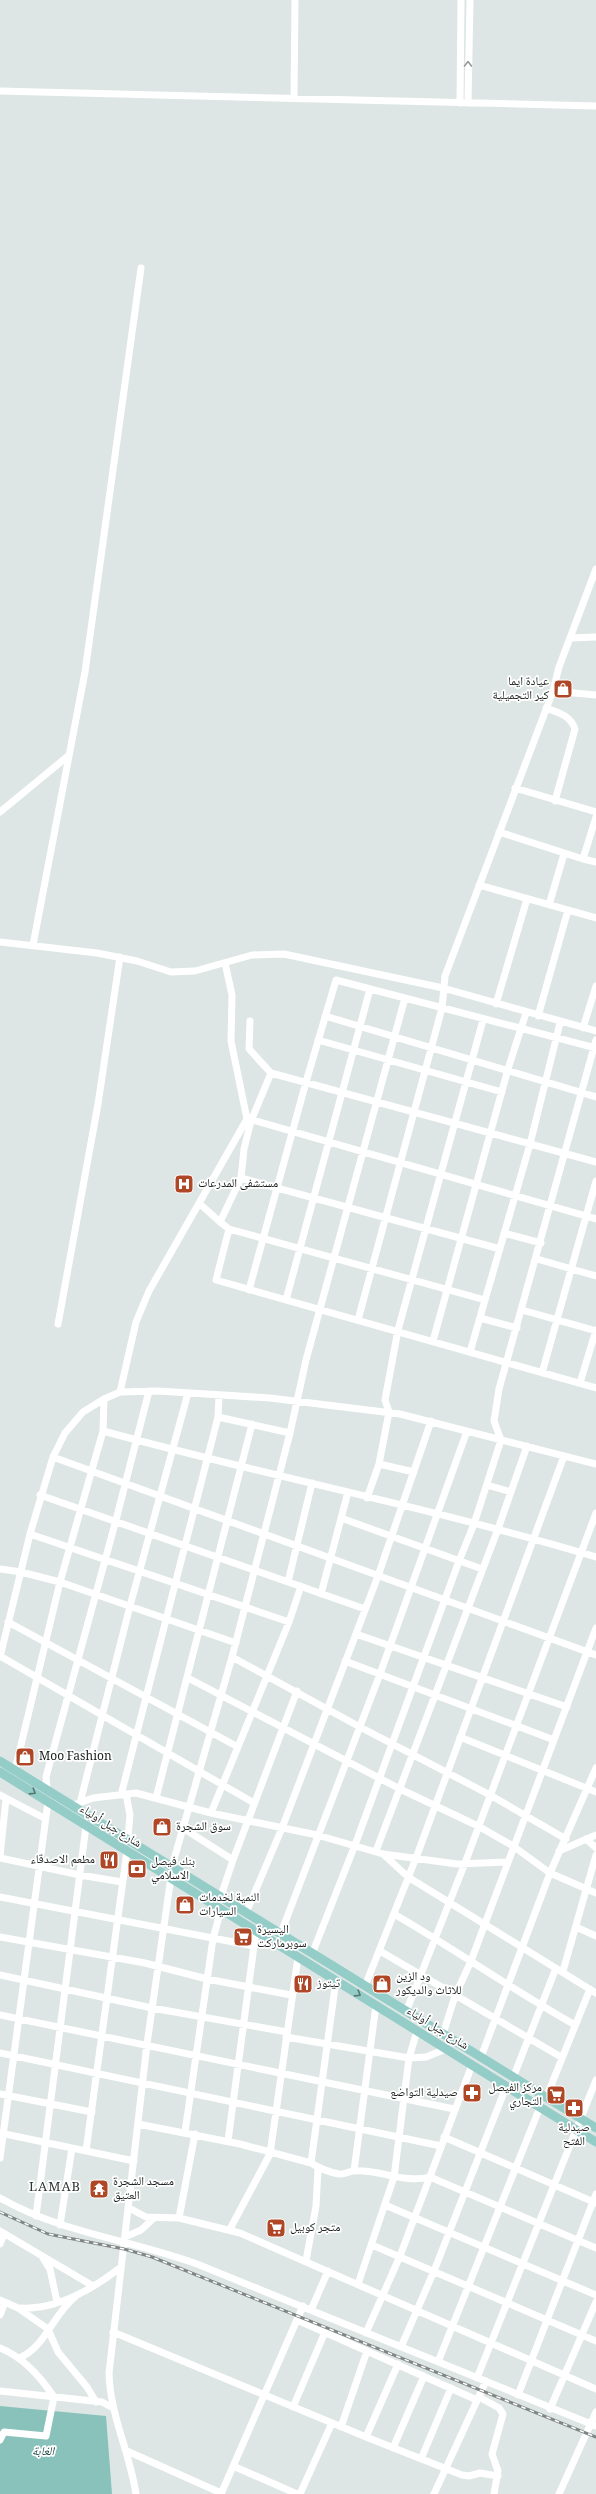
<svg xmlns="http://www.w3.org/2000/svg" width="596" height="2494" font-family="Georgia,'Noto Naskh Arabic',serif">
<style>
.green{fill:#88c2bb}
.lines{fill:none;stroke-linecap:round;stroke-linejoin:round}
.minor{stroke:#fff;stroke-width:7}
.major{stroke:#94cdc8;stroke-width:9}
.rail-casing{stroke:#7f8684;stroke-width:3}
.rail{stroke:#fff;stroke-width:1.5;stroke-dasharray:4.5;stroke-linecap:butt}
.oneway{stroke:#989a99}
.oneway2{stroke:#577672}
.labels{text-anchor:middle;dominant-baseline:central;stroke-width:3.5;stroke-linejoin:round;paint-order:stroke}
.poi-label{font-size:12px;fill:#1a1e1d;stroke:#fff;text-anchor:start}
.street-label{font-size:12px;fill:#1a1e1d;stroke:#fff}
.park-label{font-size:12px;font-style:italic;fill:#1c4b47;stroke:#fff}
.neighbourhood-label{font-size:13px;letter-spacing:1px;fill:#303736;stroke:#fff}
</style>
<rect width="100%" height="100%" fill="#dde6e4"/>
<!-- green -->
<path class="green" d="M0,2406L106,2416L112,2494H0Z"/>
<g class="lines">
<!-- minor -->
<path class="minor" d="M0,91L596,106
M294,98L295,0
M460,103L461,0
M468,103L470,0
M570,638L596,637
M553,691L596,695
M546,708C559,713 570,715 575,729L555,801
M515,788L596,812
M0,812L68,756
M499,832L583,859L596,817
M583,859L596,862
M479,885L596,918
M549,905L564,854
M0,942L97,953L137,961L171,972L195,971L252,955L284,954L443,988L596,1031
M33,945L85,672L141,268
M496,1004L527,899
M325,1016L596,1097
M538,1016L568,910
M250,1021L249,1049L271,1073L251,1121L244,1149L241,1178L220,1222L229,1229L216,1280L596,1388
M583,1028L596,986
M318,1040L502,1092
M271,1073L596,1162
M249,1119L596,1219
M241,1178L500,1249
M200,1204L220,1222
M229,1229L485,1300
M504,1233L541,1243
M537,1259L596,1276
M249,1290L306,1082L336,980L596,1048
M286,1300L370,989
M522,1310L596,1331
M480,1318L517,1328
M358,1320L442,1008L445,976L553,691L559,667L596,569
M58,1324L98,1104L120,957
M433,1341L508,1069L526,1013
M470,1352L530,1144L560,1023
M542,1373L596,1181
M580,1383L596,1330
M120,1392L136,1322L149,1291L247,1119L231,1041L232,995L225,963
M219,1396L218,1417L290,1433
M103,1431C267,1476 433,1508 596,1557
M53,1457L596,1655
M379,1464L414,1472
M487,1485L511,1492
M40,1495L365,1609
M367,1498L379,1464L389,1412L385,1400L398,1330L483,1020
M341,1518L482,1569
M30,1534L289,1622
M0,1569L21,1572L60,1582L236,1643
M288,1582L312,1483
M321,1594L348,1492
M8,1622L238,1747
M356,1634L567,1707
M0,1656L254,1803
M0,1657L30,1534L53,1457L65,1433L83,1412L104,1399L120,1392L158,1391L270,1398L400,1414L596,1464
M232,1657L360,1727L490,1795L566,1839
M345,1661L554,1740
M188,1678L400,1789L478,1826L513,1846L550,1873L596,1893
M460,1737L596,1792
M15,1770L60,1582L103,1431L104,1399
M47,1789L46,1777L116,1520L149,1391
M126,1794L130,1815L128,1838
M0,1795L44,1818
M121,1795L218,1417
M156,1798L252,1424
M80,1803L130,1606L188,1393
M74,1805L93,1798L136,1793L211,1813L317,1835L383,1854L457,1864L507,1862
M211,1813L289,1622L301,1586
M183,1828L233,1860
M586,1839L596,1848
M376,1851L498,1529L527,1446
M559,1851L596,1835
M383,1854L408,1877L596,1993
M0,1856L6,1799
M0,1858L80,1875L122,1882
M221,1896L233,1860L297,1691
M0,1897L254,1946
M246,1913L282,1828L378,1576L431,1421
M394,1914C456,1950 513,1990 575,2025
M576,1927L596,1936
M281,1933L380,1674L467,1431
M0,1937L145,1963L207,1979L291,1995
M380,1951L561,2057
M312,1954L355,1845L459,1561L474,1524L501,1440L494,1421L499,1389L596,1040
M563,1971L596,1855
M0,1975L152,2008L287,2032
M365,1986L416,1858L564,1456
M406,2012L465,1863L596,1513
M0,2015L454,2109
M443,2034L455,1996L471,1961L596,1628
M286,2037L409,2058L426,2057L446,2049
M0,2053L441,2146
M481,2057L550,1873L596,1768
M513,2078L556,1968
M0,2094L92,2112
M546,2098L590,1989
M138,2124L240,2144L311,2163C320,2169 329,2172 339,2174C345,2175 349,2171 354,2171C379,2169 405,2184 430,2177L596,2248
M185,2132L213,1939L221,1909
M0,2133L134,2161
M444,2137L596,2203
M228,2141L256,1931
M86,2151L127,1851
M0,2158L48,1802
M311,2163L336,1980
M354,2171L376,2005
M0,2198C64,2234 129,2239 197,2264L596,2426
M385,2205L596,2295
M129,2208L146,2217L179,2218L240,2233L596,2389
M36,2216L86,1826
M179,2218L195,2134
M60,2225L72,2148
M230,2229L270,2154L298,1957
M0,2231L93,2286
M127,2236L141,2230L154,2218
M0,2244L4,2234
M372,2245L596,2341
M43,2258L50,2269L57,2302
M306,2261L316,2206L318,2169
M358,2284L394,2177L409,2058L417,2031
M0,2300L18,2308L48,2329L58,2352L87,2387L96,2402
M20,2308C56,2310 93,2289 121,2267
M311,2310L328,2271
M0,2315L5,2302
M297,2320L477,2400
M113,2332L366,2437L462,2475L469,2476L480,2473L498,2476
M366,2333L400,2256L472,2065
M401,2347L434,2271L506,2087
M0,2348C23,2357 40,2376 54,2397L46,2436L4,2432L0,2440
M19,2358C45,2348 53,2314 75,2297
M438,2362L540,2107
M477,2378L596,2080
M0,2391L102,2402L113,2408
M518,2395L596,2194
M479,2397L499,2408L503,2414L492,2454L498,2471L494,2494
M293,2407L325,2332
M550,2409L596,2302
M341,2427L367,2351
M366,2437L398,2364
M393,2448L424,2376
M127,2451L221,2493
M421,2459L451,2388
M233,2466L297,2494
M136,2494C130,2453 110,2415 109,2373L147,2044L173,1863L232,1657L290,1433L306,1360L405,998
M221,2494L303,2306
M300,2494L332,2423
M434,2494L486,2381
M559,2494L596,2412"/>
<!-- major -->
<path class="major" d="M0,1761L596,2128
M0,1772L596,2142"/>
<!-- rail casing -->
<g class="rail-casing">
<path id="rail" d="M0,2212L48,2234L124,2249L152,2257L596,2437"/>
</g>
<!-- rail -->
<use href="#rail" class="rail"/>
</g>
<!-- one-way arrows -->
<defs><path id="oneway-chevron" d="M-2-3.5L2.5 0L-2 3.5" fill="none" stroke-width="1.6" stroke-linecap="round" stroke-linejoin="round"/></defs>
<use class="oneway" href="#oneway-chevron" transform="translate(468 64) rotate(-89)"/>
<g class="oneway2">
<use href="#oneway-chevron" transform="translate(33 1792) rotate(32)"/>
<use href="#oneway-chevron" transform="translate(358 1994) rotate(32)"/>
</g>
<!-- icons -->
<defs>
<g id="shop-square" transform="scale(1)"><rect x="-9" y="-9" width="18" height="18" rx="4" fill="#af4727" stroke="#fff"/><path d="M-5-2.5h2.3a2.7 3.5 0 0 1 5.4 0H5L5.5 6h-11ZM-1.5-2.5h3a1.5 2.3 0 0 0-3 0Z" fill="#fff"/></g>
<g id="hospital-square" transform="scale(1)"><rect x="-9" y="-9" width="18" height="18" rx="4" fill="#af4727" stroke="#fff"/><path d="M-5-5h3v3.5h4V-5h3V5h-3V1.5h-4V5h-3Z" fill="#fff"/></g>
<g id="restaurant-square" transform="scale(1)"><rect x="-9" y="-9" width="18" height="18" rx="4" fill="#af4727" stroke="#fff"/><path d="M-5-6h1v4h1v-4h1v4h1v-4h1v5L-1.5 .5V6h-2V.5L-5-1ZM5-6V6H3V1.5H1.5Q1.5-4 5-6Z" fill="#fff"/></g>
<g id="bank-square" transform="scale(1)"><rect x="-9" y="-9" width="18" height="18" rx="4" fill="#af4727" stroke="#fff"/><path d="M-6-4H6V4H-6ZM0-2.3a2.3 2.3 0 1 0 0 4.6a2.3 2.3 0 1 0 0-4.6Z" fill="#fff"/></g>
<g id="supermarket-square" transform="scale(1)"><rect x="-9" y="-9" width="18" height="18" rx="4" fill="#af4727" stroke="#fff"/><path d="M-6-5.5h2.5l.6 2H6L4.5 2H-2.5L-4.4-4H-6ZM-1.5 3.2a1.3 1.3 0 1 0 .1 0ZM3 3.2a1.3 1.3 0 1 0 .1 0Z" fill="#fff"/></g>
<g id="pharmacy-square" transform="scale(1)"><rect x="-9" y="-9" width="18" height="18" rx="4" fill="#af4727" stroke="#fff"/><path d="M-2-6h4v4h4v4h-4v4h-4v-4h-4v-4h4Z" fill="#fff"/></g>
<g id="temple-square" transform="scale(1)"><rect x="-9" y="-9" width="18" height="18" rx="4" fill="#af4727" stroke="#fff"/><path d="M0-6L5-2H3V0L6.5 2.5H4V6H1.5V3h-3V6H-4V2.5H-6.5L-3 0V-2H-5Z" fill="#fff"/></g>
</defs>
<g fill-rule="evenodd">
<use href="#shop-square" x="563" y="689"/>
<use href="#hospital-square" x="184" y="1184"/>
<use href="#shop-square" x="25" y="1757"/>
<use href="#shop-square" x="162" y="1827"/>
<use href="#restaurant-square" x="109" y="1860"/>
<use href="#bank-square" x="137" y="1869"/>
<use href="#shop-square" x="185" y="1905"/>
<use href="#supermarket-square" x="243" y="1937"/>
<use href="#restaurant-square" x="303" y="1984"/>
<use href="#shop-square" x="382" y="1984"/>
<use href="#pharmacy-square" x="472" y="2093"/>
<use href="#supermarket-square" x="556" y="2095"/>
<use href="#pharmacy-square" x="574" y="2108"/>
<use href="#temple-square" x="99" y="2189"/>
<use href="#supermarket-square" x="276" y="2228"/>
</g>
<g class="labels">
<!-- poi labels -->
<g class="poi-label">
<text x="549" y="682" text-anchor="end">عيادة ايما<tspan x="549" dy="14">كير التجميلية</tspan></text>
<text x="198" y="1184">مستشفى المدرعات</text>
<text x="39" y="1757">Moo Fashion</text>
<text x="176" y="1827">سوق الشجرة</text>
<text x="95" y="1860" text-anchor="end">مطعم الاصدقاء</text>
<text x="151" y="1862">بنك فيصل<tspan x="151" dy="14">الاسلامي</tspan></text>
<text x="199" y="1898">النمية لخدمات<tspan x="199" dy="14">السيارات</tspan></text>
<text x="257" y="1930">اليسيرة<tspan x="257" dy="14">سوبرماركت</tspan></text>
<text x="396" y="1977">ود الزين<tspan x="396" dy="14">للاثاث والديكور</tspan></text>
<text x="317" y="1984">تيتوز</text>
<text x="542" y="2088" text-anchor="end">مركز الفيصل<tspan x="542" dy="14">التجاري</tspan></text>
<text x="458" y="2093" text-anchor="end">صيدلية التواضع</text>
<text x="574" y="2128" text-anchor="middle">صيدلية<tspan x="574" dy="14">الفتح</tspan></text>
<text x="113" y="2182">مسجد الشجرة<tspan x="113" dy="14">العتيق</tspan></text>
<text x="290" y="2228">متجر كوبيل</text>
</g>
<!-- street labels -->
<g class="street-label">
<text transform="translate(110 1827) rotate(32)">شارع جبل أولياء</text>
<text transform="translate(437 2029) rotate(32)">شارع جبل أولياء</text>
</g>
<!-- park labels -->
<g class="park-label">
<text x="43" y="2452">الغابة</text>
</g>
<!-- neighbourhood labels -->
<g class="neighbourhood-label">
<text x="55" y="2188">LAMAB</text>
</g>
</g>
</svg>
